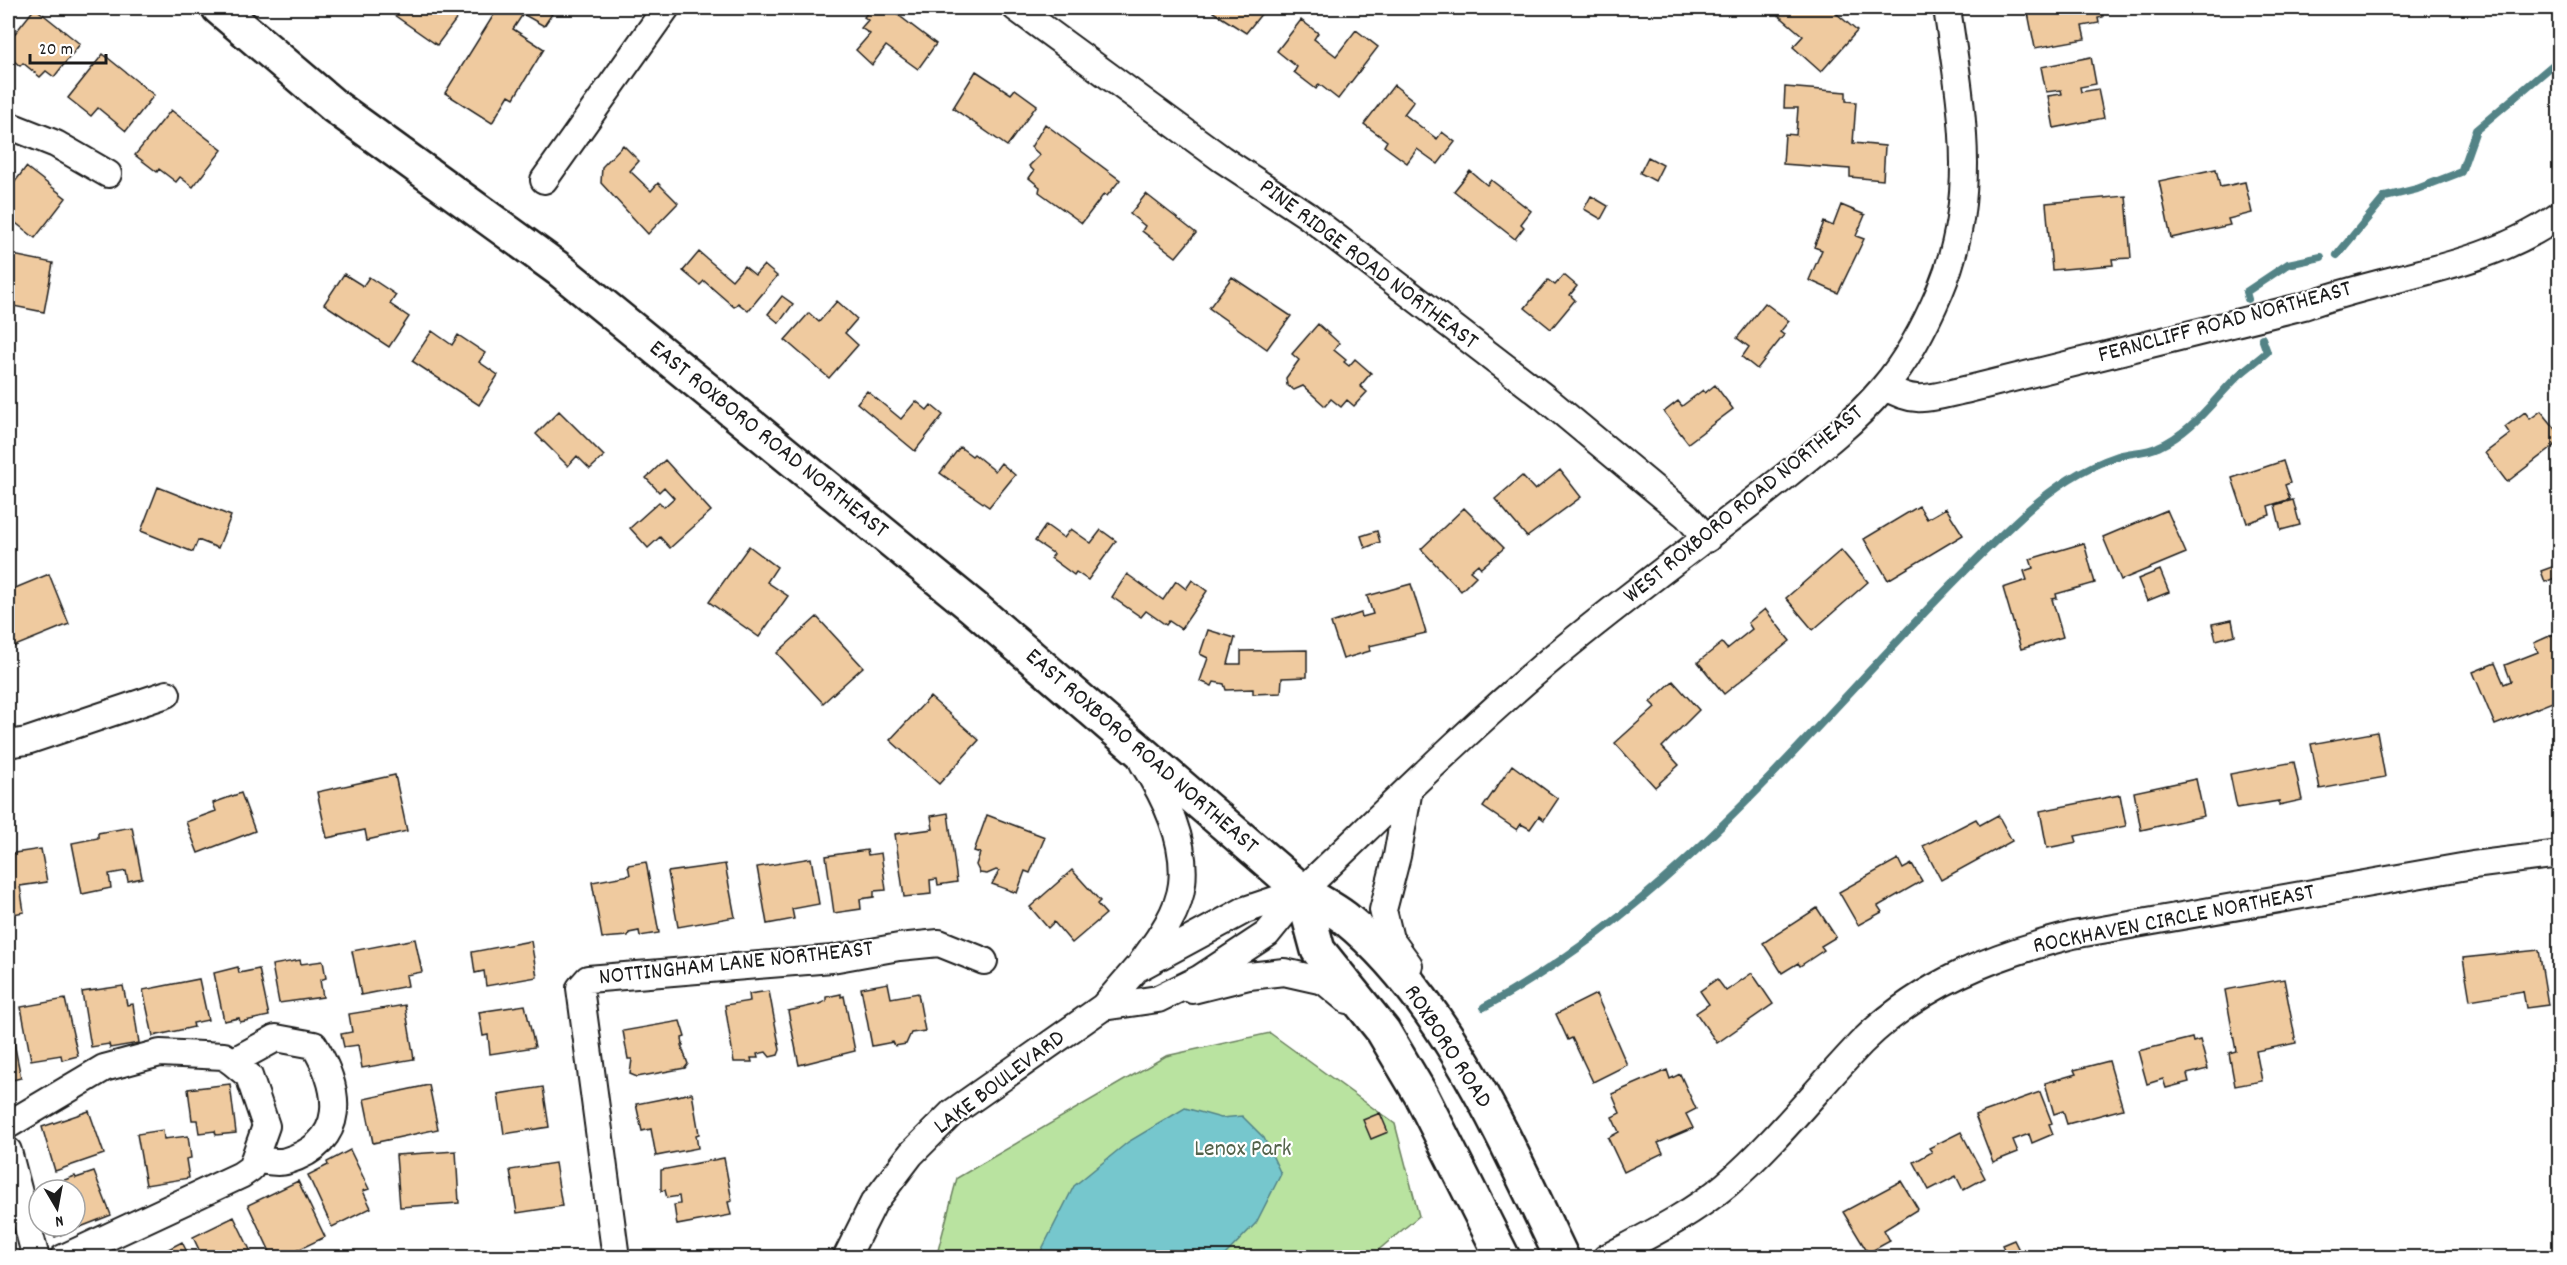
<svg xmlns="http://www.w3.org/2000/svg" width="2567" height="1265" font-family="Dekko,sans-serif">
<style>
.green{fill:#b9e3a0;stroke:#6a805e;stroke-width:1.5}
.water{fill:#76c7cd;stroke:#528386;stroke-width:1.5}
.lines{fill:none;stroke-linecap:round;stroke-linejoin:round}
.stream{stroke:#528386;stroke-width:8}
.building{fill:#efca9f;stroke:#1c1c1c;stroke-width:1.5}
.street-casing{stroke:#1c1c1c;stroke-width:30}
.secondary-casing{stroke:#1c1c1c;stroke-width:38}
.street{stroke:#fff;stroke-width:26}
.secondary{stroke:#fff;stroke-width:33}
.labels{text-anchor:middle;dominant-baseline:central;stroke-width:4.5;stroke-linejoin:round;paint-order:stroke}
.street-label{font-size:24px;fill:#1c1c1c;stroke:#fff}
.park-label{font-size:24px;fill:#53624a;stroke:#fff}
</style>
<rect width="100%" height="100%" fill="#fff"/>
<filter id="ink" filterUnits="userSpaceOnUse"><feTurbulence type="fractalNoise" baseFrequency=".0167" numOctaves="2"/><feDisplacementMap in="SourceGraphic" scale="12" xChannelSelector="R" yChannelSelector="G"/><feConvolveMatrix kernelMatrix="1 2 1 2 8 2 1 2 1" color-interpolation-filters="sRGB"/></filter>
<g filter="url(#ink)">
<!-- green -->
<path class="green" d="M1270,1033L1395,1124L1419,1216L1370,1257L936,1258L957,1178L1166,1056Z"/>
<!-- water -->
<path class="water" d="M1185,1108L1221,1118L1242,1116L1264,1138L1281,1174L1256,1223L1223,1257H1038L1074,1186L1128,1142Z"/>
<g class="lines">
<!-- stream -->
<path class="stream" d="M2337,255L2385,197L2417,189L2461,172L2476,130L2560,59
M2248,299L2246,292L2288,264L2321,257
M1484,1007C1703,890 1846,677 2026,512C2054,487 2082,468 2118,456C2131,452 2146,453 2158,447C2193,432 2213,400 2239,375C2248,367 2258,360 2267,352L2262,338"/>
</g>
<!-- building -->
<path class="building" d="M35,8L80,44L54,77L46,71L40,77L23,63L20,66L8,56V42Z
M384,8H419L424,11L426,8L464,9L437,45Z
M498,8H542L552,14L544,26L523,14L513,29L544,49L514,98L509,95L492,123L445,93Z
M871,8H889L936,44L918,69L886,46L872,65L856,50L870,34L861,28L868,20L864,17Z
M1217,8H1266L1246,33L1213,12Z
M1770,8H1830L1857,31L1821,72L1793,47L1803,36Z
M2027,8H2102L2103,17L2098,18L2099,23L2082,26L2085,39L2035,48Z
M1301,20L1318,33L1314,39L1336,56L1356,30L1378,47L1338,99L1319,84L1316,89L1294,72L1297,67L1277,51Z
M103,54L154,95L126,131L98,108L91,116L68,98Z
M2091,57L2096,84L2080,87L2081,92L2098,89L2104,118L2054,128L2048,96L2062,94L2061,90L2046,92L2041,67Z
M976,71L1011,94L1015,89L1037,105L1007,146L953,108Z
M1394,85L1414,101L1404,114L1437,139L1442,132L1455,142L1438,164L1417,149L1407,163L1384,146L1387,141L1364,124Z
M1785,87L1846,92V101L1856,102L1853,143L1885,146L1883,180L1850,177V169L1783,164L1785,134L1796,135L1798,108H1784Z
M171,110L222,150L193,187L180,177L176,182L159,169L157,172L135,155Z
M1045,124L1120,180L1107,196L1104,194L1082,223L1039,192L1040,187L1029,178L1034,171L1029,166L1040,155L1031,147Z
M623,145L639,161L630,171L651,191L658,183L678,203L648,234L601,183L602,167Z
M1648,157L1663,165L1655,181L1640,173Z
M26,167L66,198L35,238L8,217V191Z
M2216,169L2220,187L2245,182L2252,213L2228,219L2230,225L2171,238L2159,181Z
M1470,171L1487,185L1491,180L1531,211L1521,224L1524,227L1515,239L1454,191Z
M1146,194L1196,233L1176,257L1142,231L1145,226L1130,214Z
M1591,196L1608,206L1601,219L1584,209Z
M2126,196L2131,258L2112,259L2113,265L2052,270L2046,203Z
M1841,205L1865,215L1856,236L1864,239L1838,293L1809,280L1822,250L1814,247L1824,222L1833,226Z
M699,252L732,280L744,266L755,275L764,265L777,276L748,311L738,303L734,307L704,281L700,285L683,271Z
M8,254L53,263L44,312L8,305Z
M344,274L363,286L369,277L396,295L390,304L409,317L389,347L324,304Z
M1564,275L1577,286L1570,295L1575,300L1551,329L1525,308L1548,280L1555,285Z
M1232,277L1291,316L1267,349L1209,308Z
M782,296L793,304L779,323L768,314Z
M837,301L857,319L845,333L858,345L829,378L785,340L809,313L819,322Z
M1765,303L1789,321L1780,332L1784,335L1757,369L1742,357L1749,347L1737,338Z
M1318,324L1339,343L1334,350L1346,360L1344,362L1349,366L1355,359L1371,373L1360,386L1367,392L1354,406L1347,400L1341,407L1331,399L1325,406L1303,386L1294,390L1287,385L1286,378L1299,360L1292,354Z
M432,331L452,345L458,335L485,353L479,362L498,375L479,405L412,361Z
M1715,385L1733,409L1688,443L1664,412L1678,401L1682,406L1703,390L1705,393Z
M867,391L901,419L916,401L927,410L931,405L943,415L915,451L857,403Z
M559,411L604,456L590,469L577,456L568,466L536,434Z
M2541,411L2560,434V441L2507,482L2485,453L2510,434L2505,427L2525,412L2530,419Z
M960,447L972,456L974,454L995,471L1001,463L1015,475L989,507L940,473Z
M665,460L711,511L670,548L660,537L648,548L630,528L659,502L664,507L674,498L664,487L659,492L646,478Z
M2283,461L2290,483L2285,485L2290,499L2268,506L2270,515L2247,523L2232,478Z
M1560,470L1581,497L1527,537L1495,499L1522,476L1535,490Z
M158,487L231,516L218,548L198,540L193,552L141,531Z
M2293,500L2300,525L2281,530L2275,505Z
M1919,506L1927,519L1946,508L1963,535L1888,580L1864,539Z
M1464,508L1504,548L1481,568L1478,564L1470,571L1476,576L1461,591L1421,549Z
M2167,510L2186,553L2121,580L2103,537Z
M1046,525L1064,538L1071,529L1091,543L1101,530L1116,541L1088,580L1076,572L1074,575L1051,558L1054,554L1035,541Z
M1377,531L1380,542L1365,548L1361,536Z
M2084,543L2095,583L2056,594L2057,598L2052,599L2063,637L2021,649L2003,588L2027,580L2024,571L2033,568L2030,559Z
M749,546L777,567L767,582L788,596L759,637L709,602Z
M1841,550L1868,582L1813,630L1786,598Z
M2560,564V576L2545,582L2541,571Z
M2160,570L2169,592L2147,601L2138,579Z
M49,574L69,624L8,649V591Z
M1127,574L1163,600L1176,581L1186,589L1192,580L1207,591L1181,629L1169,621L1166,625L1146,611L1141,617L1112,597Z
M1411,584L1426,633L1369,646L1370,651L1343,659L1331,623L1361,613L1362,617L1373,614L1367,596Z
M1765,609L1790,641L1724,694L1698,662L1722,643L1727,649L1752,629L1748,623Z
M817,617L863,667L823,703L777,653Z
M2232,620L2235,635L2216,640L2212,624Z
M1208,630L1235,638L1228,664H1241V651L1307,650V677L1282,678L1281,693L1253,694V689L1226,690L1224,684L1214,682L1212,686L1200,681L1208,658L1200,654Z
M2554,634L2560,647V699L2495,725L2473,672L2495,663L2504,684L2511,681L2505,665L2538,652L2534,643Z
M1673,681L1699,710L1662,747L1679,765L1655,787L1615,743L1655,707L1650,702Z
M930,697L979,740L939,784L890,740Z
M2377,732L2385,777L2320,789L2311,744Z
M2294,762L2302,800L2279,805V801L2237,808L2230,774Z
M1512,765L1558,799L1544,820L1539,816L1530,829L1521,824L1517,830L1483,807Z
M395,775L407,831L367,840L365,830L327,838L317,792Z
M2196,779L2204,816L2141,830L2134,792Z
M241,793L255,831L198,853L186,822L216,811L213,803Z
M2120,795L2126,826L2075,836L2077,842L2047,848L2040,811Z
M948,813L957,882L938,885L937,879L930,880L931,894L904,897L895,834L933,829L931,816Z
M987,815L1045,837L1030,873L1025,871L1017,893L992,884L999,871L996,870L987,874L980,873L976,865L980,853L974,851Z
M1998,815L2012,841L1941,880L1923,846L1976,819L1980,825Z
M132,827L142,878L128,881L126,871L109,874L111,888L82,894L72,843L98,838V833Z
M41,849L47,882L20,886L24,912L8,915V854Z
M867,850L868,855L881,853L886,890L874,891V897L860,899L861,909L834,913L826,856Z
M811,858L819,904L792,909L794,919L767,924L757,867Z
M1898,859L1903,869L1912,864L1922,881L1878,906L1882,912L1858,925L1839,892Z
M646,862L659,933L640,936L639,931L629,933L628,936L602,938L592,882L630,875L628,865Z
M725,864L735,917L678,927L668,872Z
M1072,870L1100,901L1097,904L1106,914L1072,943L1054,922L1048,928L1030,907Z
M1817,908L1836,937L1821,946L1824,950L1800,966L1798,963L1782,973L1763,943Z
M415,939L422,972L406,975L408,986L361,995L352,951Z
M531,941L537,977L486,986L484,971L475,973L472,952Z
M2539,950L2548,1005L2526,1008L2523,991L2470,1000L2463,958Z
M300,960L301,964L323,961L326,978L320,980L323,997L279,1003L272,965Z
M238,967L239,973L259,969L269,1016L240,1022L239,1018L224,1021L214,973Z
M1752,973L1773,1004L1717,1043L1696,1013L1709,1004L1700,991L1717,979L1726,991Z
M199,979L208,1020L193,1023L194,1027L153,1036L143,990Z
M2284,979L2296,1043L2256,1051L2262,1081L2235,1086L2229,1053L2236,1051L2225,990Z
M888,983L891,998L918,993L925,1031L911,1033L906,1044L895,1046L893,1042L872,1046L861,988Z
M123,986L127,1005L133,1004L139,1043L110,1048L109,1044L91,1047L82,992Z
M769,991L780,1050L778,1055L770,1057L766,1052L757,1054L758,1058H751L752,1062H734L725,1005L750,1001L749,994Z
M841,994V997L844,996L855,1051L799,1065L788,1011L819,1004L826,1001V997Z
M1596,994L1627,1065L1593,1082L1572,1038L1568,1040L1556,1014Z
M65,999L78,1056L62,1060L61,1055L31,1060L21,1007Z
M405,1005L414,1059L362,1068L358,1045L344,1047L341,1034L352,1032L349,1014Z
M525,1005L535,1047L490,1054L488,1035L483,1036L479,1012Z
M680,1021L685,1037L682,1038L683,1045H681L688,1064L685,1068L637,1077L630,1074L632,1059H628L623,1031Z
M10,1022L21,1078L8,1081V1023Z
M2192,1038L2193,1042L2200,1040L2208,1069L2187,1074L2189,1082L2166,1088L2163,1079L2147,1084L2138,1051Z
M2109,1061L2123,1109L2067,1124L2063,1111L2054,1114L2045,1083L2076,1074L2074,1070Z
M1667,1070L1670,1079L1680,1074L1696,1109L1686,1114L1693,1128L1658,1143L1663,1153L1624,1172L1608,1138L1619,1132L1612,1117L1620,1113L1612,1094Z
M230,1084L236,1133L216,1135L215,1131L199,1133L197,1120H192L188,1089Z
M429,1085L438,1129L373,1143L364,1099Z
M543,1087L549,1127L504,1134L498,1094Z
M2040,1092L2052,1123L2049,1124L2053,1134L2032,1143L2029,1134L2013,1140L2018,1152L1993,1162L1975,1115Z
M692,1093L699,1134L696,1135L698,1148L656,1156L651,1129L642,1131L636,1104Z
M89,1111L104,1154L55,1171L42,1127Z
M1380,1113L1388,1132L1371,1139L1363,1120Z
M163,1130L164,1139L188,1136L191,1158L186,1159L189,1178L146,1185L137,1134Z
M1961,1132L1985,1178L1963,1190L1956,1176L1929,1190L1914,1162L1932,1152L1929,1148Z
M350,1150L369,1189L363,1191L371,1208L332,1227L308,1175L328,1165L327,1162Z
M456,1151L459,1203L400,1207L396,1155Z
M724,1158L732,1201L728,1202L731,1215L677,1225L674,1205L680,1204L679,1196L667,1198L665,1190L661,1191V1170Z
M555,1163L562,1206L517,1213L510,1170Z
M94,1172L111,1215L55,1237L51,1226H75V1190L44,1188L75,1176L76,1178Z
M298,1181L325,1237L281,1258H273L248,1205Z
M1901,1181L1918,1209L1884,1230L1890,1241L1868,1253L1843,1212Z
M234,1217L254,1258H203L193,1237Z
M2014,1240L2020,1252L2008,1258L2002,1245Z
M182,1242L190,1258H151Z"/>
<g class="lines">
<!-- street casing -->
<g class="street-casing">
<path id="street" d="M1016,8L1222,159L1307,215L1544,397L1687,516L1707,539
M8,125L56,144L108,174
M544,180L666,8
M1885,386C1916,407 1935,396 1969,389L2304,306C2387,275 2486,269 2560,215
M8,744L27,741L167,694
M1142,962C1158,940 1179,912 1182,884C1187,841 1165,797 1143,763
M1409,965L1390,939L1383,910L1397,856L1409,789
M1193,990L1249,976L1284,972L1324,981L1347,1000
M1103,1007L1158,999L1199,979L1267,934L1302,891C1385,812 1468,729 1556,655C1627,596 1702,542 1774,485C1812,455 1853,424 1884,387C1907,360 1926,324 1940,291C1980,196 1961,105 1947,8
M8,1125L104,1068L160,1053L224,1056L232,1062L276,1038L314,1045C341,1090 349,1142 286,1161C277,1164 263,1160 254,1160
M8,1151L36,1258
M63,1258L241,1175L251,1168L266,1126L249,1076L232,1062
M616,1258L580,988L588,979L832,959L899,947L939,943L984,961
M846,1258L873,1204L911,1154L952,1113L1103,1007L1136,969L1245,910L1302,891
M1606,1258C1647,1236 1690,1215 1726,1185C1776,1142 1816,1090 1861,1043C1920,984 1994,955 2073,935L2473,865L2560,854"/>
</g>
<!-- secondary casing -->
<g class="secondary-casing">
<path id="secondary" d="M219,8L334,106L560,270L973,607L1302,891C1316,900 1332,908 1345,918C1446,1000 1506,1142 1562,1258
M1302,891L1318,950L1383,1031L1421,1095L1503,1258"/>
</g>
<!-- street -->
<use href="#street" class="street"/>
<!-- secondary -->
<use href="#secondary" class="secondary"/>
</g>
</g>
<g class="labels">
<!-- street labels -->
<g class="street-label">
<text transform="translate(1368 265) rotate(37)">PINE RIDGE ROAD NORTHEAST</text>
<text transform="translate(2225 323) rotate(-15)">FERNCLIFF ROAD NORTHEAST</text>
<text transform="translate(768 440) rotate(39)">EAST ROXBORO ROAD NORTHEAST</text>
<text transform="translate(1744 505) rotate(-39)">WEST ROXBORO ROAD NORTHEAST</text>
<text transform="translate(1141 752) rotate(41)">EAST ROXBORO ROAD NORTHEAST</text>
<text transform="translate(2174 920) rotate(-11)">ROCKHAVEN CIRCLE NORTHEAST</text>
<text transform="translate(736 964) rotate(-6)">NOTTINGHAM LANE NORTHEAST</text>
<text transform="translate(1447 1047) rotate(57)">ROXBORO ROAD</text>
<text transform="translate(1000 1083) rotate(-37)">LAKE BOULEVARD</text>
</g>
<!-- park labels -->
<g class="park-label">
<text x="1243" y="1150">Lenox Park</text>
</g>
</g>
<!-- margin -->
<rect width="2567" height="1265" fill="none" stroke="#fff" stroke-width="30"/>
<rect x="15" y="15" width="2537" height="1235" fill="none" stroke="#1c1c1c" stroke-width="2" filter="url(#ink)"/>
<!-- north arrow -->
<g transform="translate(57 1208) rotate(170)"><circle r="28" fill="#ffffff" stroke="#a4a4a4" stroke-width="1.5"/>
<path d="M0-4.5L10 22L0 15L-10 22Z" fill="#1c1c1c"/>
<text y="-9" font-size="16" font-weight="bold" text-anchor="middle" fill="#1c1c1c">N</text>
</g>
<!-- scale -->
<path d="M30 54v9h76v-9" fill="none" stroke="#1c1c1c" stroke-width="3"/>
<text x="39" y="54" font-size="18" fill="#1c1c1c" stroke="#ffffff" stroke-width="4.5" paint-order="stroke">20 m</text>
</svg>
